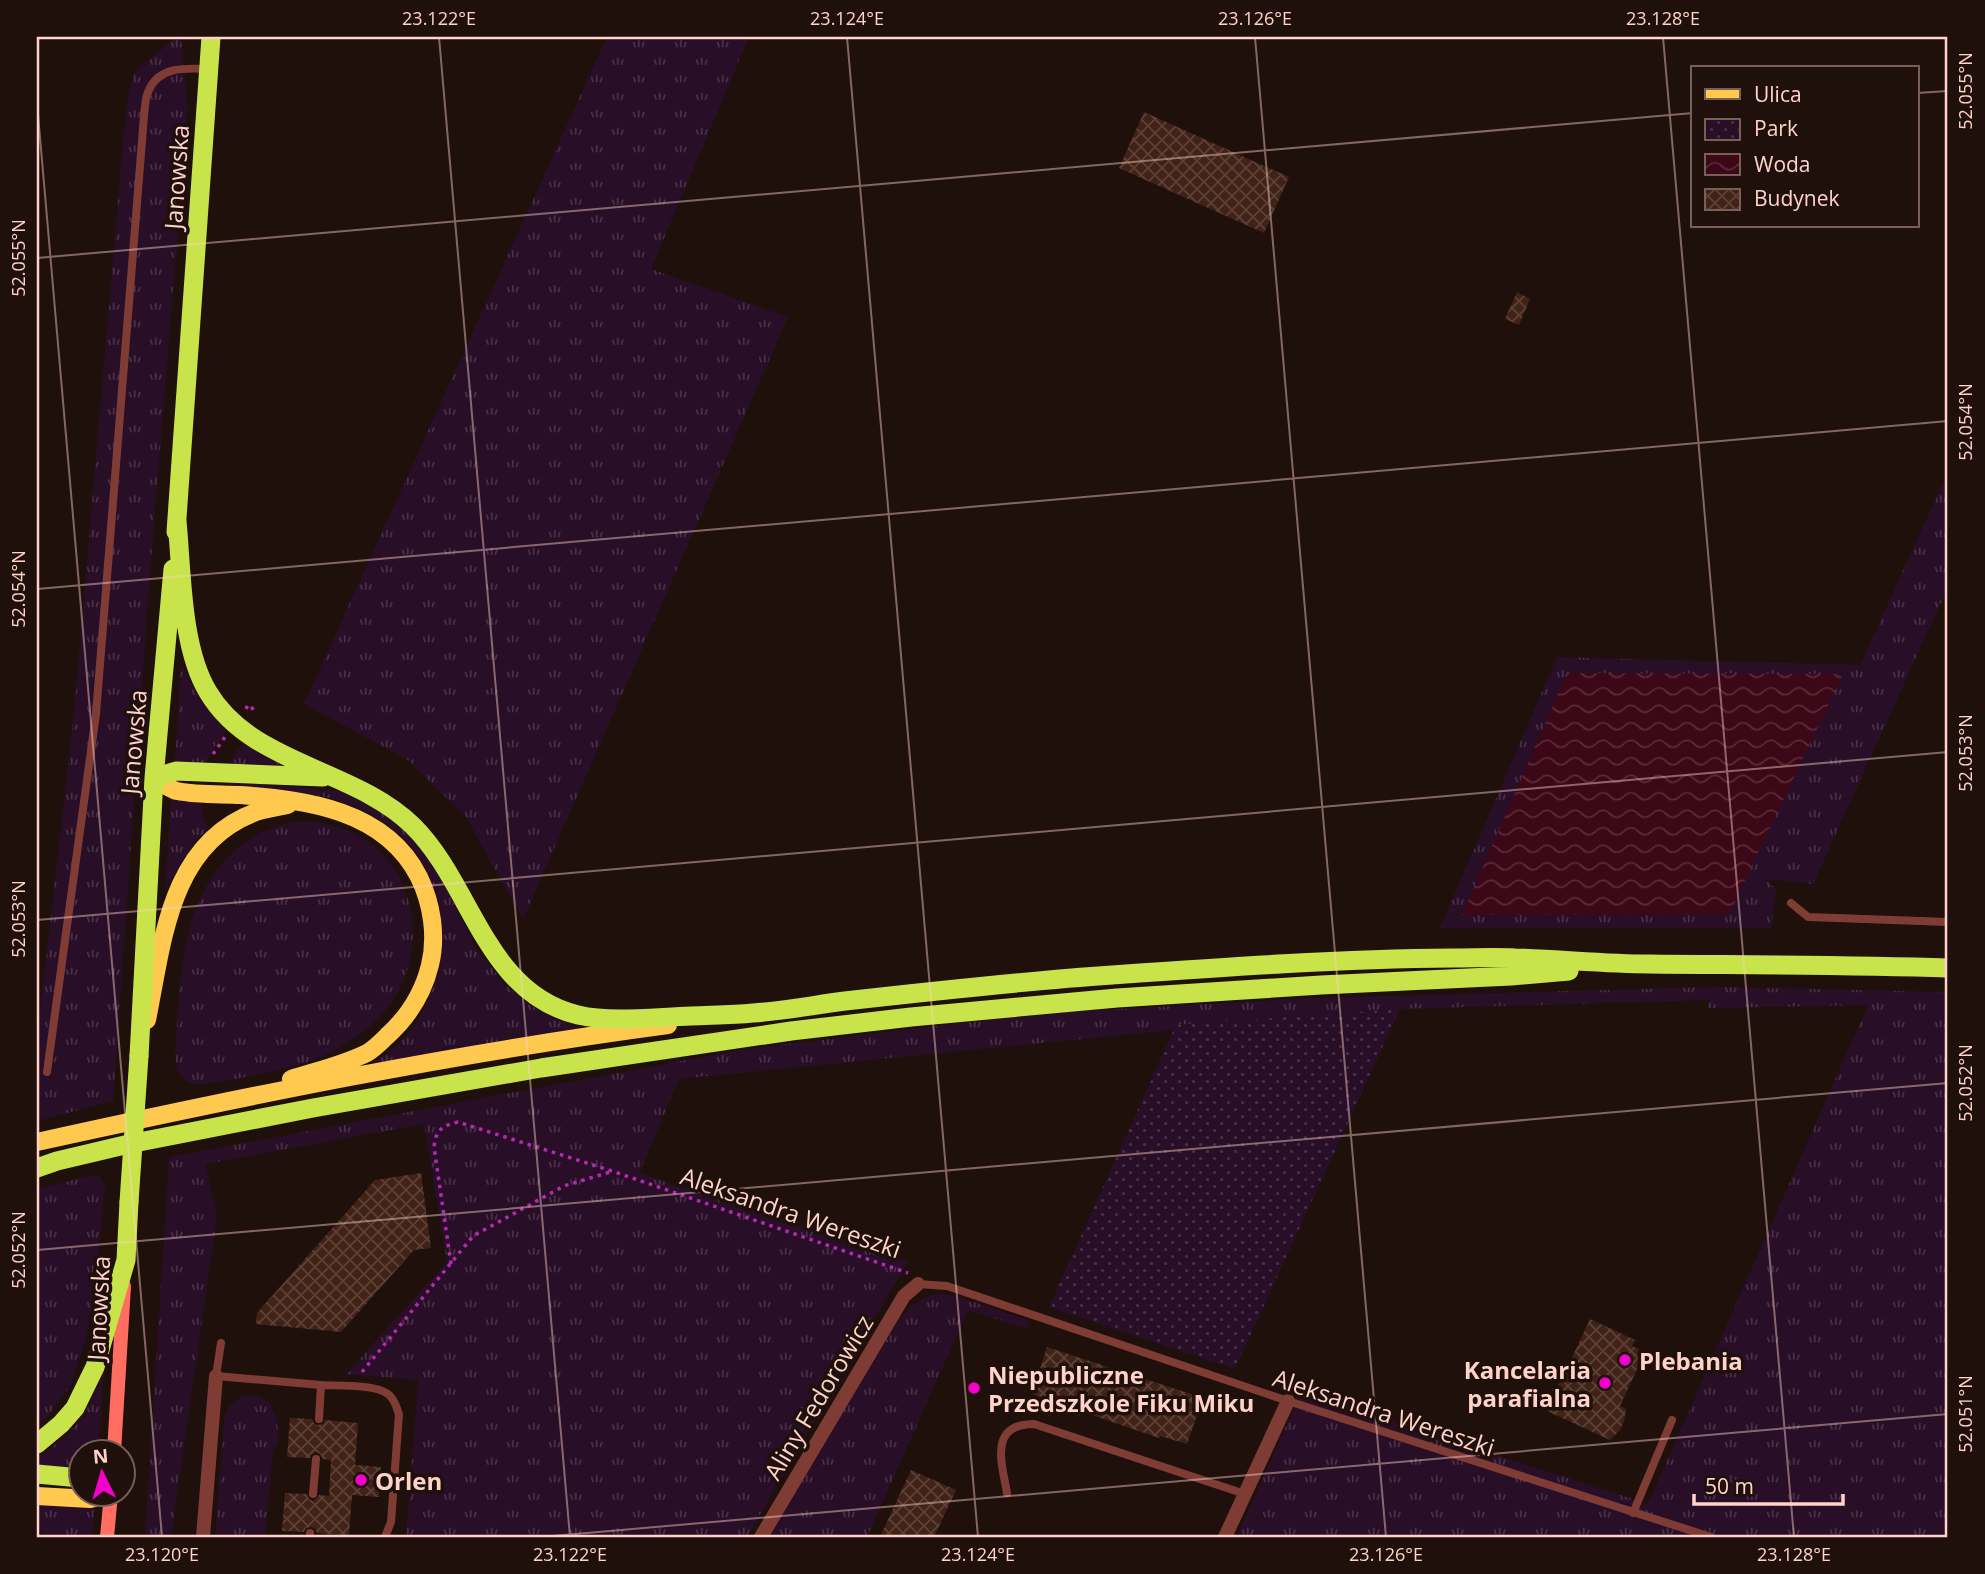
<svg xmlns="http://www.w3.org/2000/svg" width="1985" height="1574" font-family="'Open Sans',sans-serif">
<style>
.grass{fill:url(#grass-tufts)}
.park{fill:url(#park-dots)}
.water{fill:url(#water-waves)}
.building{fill:url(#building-cross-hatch)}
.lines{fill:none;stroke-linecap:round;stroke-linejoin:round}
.path{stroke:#b329b2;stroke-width:3.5;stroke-dasharray:3.5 5;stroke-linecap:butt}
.service{stroke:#7f3c35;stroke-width:8}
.minor{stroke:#7f3c35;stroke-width:14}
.secondary{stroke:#ff6e60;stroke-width:14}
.primary{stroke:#ffc950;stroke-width:18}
.trunk{stroke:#c8e44a;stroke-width:19}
.trunk-bridge{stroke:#c8e44a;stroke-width:19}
.ticks{fill:none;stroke:#ffd3c9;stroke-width:2;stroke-opacity:0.45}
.poi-dot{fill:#f400cc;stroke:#1f100b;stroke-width:2.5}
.labels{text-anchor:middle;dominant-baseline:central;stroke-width:7;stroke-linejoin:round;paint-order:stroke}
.street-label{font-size:24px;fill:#ffd3c9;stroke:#1f100b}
.poi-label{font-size:24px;font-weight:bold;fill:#ffd3c9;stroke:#1f100b;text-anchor:start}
.neatline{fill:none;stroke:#ffd3c9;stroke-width:2.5}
.ticks-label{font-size:18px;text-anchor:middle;fill:#ffd3c9}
</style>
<defs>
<pattern id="grass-tufts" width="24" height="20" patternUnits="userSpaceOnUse" patternTransform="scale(1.75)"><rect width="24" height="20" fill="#290e28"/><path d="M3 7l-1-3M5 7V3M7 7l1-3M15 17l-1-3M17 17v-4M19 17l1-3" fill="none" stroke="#493046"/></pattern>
<pattern id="park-dots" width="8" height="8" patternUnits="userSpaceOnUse" patternTransform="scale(1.75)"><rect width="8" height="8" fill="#290e28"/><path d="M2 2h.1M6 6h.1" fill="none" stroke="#493046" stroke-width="1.8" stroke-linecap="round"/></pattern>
<pattern id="water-waves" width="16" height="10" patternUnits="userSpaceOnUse" patternTransform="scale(1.75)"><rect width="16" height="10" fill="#3c0717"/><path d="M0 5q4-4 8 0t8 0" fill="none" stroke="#592a37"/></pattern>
<pattern id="building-cross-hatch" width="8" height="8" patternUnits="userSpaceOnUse" patternTransform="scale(1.75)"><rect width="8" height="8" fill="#402217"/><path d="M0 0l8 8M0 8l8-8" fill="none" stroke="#5d4137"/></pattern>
</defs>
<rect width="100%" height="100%" fill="#1f100b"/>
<!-- grass -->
<path class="grass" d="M177,37H181L188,107L148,597L113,1101L37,1121V1038L74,713L126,108L134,72Z
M607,37H749L651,269L788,317L523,919L466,817L408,760L304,704Z
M1948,472V587L1813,884L1766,879L1776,890L1771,928H1440L1557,657L1860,665Z
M181,665L203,704L226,731L216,744L205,764L175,762Z
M243,744L289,768L229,766L235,752Z
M227,781L348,792L369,803L408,834L427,856L448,891L476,948L505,985L528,1004L553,1018L582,1028L373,1064C389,1052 404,1040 415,1024C451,970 451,901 413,849C400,830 374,815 353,806C314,789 269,790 227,787Z
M171,799L202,801L203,817L210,828L194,843L165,889Z
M306,821C328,823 351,829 370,843C428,889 426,978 371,1025C322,1067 279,1070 219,1082C189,1087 177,1085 175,1052C181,982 178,904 233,852C254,833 278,823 306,821Z
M1714,987L1948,992V1537H1237L1301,1392L1648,1504L1868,1005L1708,1008L1709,1000L1400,1009L1177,1025L1173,1030L679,1079L639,1173L908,1261L747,1537H406L418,1380L346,1374L447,1262L424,1124L205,1164L217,1216L171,1537H145L169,1157L745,1049L1047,1013L1315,998Z
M94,1175L100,1177L105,1186L94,1295L84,1346L70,1386L50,1413L37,1426V1189Z
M937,1293L959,1297L1028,1320L1029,1329L968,1310L867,1537H769L887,1337C904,1314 909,1303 937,1293Z
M104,1368L98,1451L80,1452V1469L37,1467V1457C77,1433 89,1410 104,1368Z
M248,1395C277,1394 279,1425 278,1446L273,1448L265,1537H215L225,1414C231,1403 236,1398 248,1395Z
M37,1504L94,1508L92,1537H47L37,1529Z"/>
<!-- park -->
<path class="park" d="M1400,1009L1235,1369L1049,1307L1176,1025Z"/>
<!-- water -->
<path class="water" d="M1567,673L1843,674L1729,914L1462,915Z"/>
<!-- building -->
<path class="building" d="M1144,112L1289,177L1264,233L1119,168Z
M1517,292L1530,299L1519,325L1505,319Z
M421,1173L431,1248L414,1250L341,1332L256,1324L257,1313L375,1180Z
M1590,1319L1635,1340L1632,1346L1645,1352L1620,1406L1626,1409L1624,1421L1620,1430L1610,1440L1547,1411L1551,1394L1562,1379Z
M1047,1347L1203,1398L1187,1444L1160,1436L1159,1438L1077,1410L1076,1412L1058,1405L1059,1403L1032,1394Z
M290,1418L312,1419L314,1423L318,1425L323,1424L325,1420L358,1423L355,1465L381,1467L379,1497L352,1495L349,1536L317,1533L315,1529L311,1527L306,1528L304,1532L282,1531L285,1493L307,1494L309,1499L313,1501L319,1495L329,1496L331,1460L323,1459L320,1454L316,1452L311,1455L310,1458L287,1457Z
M911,1470L956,1490L934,1537H880Z"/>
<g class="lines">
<!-- path -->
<path class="path" d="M246,709L248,705L251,706L255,713
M213,754L225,737
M451,1264L434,1147C436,1130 441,1126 458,1122L612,1171L908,1273
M362,1372L473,1236L564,1186L610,1172"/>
<!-- service -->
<path class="service" d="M1791,903L1808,917L1948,922
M47,1072L96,714L144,116C145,108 145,99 148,92C158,66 185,68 208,69
M918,1284L947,1286L1288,1401L1711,1537
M221,1343L216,1376L321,1385L319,1419
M321,1385C338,1386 375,1384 388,1394C395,1399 396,1407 399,1414L391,1522L385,1537
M1007,1493C1002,1464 988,1424 1034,1424L1245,1494
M313,1494L316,1459
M1633,1513L1672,1420
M310,1537V1533"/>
<!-- minor -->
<path class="minor" d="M203,1537L216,1376
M761,1537L904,1296L918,1284
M1225,1537L1288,1401"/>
<!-- secondary -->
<path class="secondary" d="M114,1452L124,1286
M107,1537L111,1494"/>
<!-- primary -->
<path class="primary" d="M154,778C161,782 169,789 177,791C197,795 220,794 240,795C307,800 385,810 419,877C432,904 437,936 430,965C423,994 409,1016 387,1036C381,1042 374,1049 367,1053C343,1065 316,1071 291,1079
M147,1020C163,942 169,844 256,812C266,809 277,807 288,805
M37,1142C246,1096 456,1053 668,1025
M37,1496L90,1499L110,1494"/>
<!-- trunk -->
<path class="trunk" d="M177,521C182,573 181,647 208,692C251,765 356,769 413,826C472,884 485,993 578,1015C612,1023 656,1017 691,1016C712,1015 732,1015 753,1013C784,1011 814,1005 845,1001C934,991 1023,981 1112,975C1226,967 1339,959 1453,958C1473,958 1494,957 1515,958C1559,959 1604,964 1649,964C1749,965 1848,965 1948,968
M176,532L211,37
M154,778L176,771L323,777
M139,1056L154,778L173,569
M37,1168L57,1161L129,1144L313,1108L541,1068L791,1031L911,1017L1117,998L1321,985L1511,976L1569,971
M37,1444L61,1424L75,1408L95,1367L126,1260L129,1202
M37,1474L80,1478"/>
<!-- trunk-bridge -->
<path class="trunk-bridge" d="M129,1202L139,1056"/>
</g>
<!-- ticks -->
<path class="ticks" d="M439,37L570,1537M847,37L978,1537M1255,37L1386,1537M1663,37L1794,1537M1917,93L1948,91M37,103L162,1537M37,258L1693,113M37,589L1948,421M37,920L1948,752M37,1250L1948,1083M541,1537L1948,1414"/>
<!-- markers -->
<g class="poi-dot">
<circle cx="1625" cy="1360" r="7"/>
<circle cx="1605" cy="1383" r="7"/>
<circle cx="974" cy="1388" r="7"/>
<circle cx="361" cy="1480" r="7"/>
</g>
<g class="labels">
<!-- street labels -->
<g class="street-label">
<text transform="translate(176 177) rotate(-86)">Janowska</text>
<text transform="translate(133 742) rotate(-85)">Janowska</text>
<text transform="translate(791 1212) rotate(19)">Aleksandra Wereszki</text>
<text transform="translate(98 1308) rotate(-87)">Janowska</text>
<text transform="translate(818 1397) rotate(-59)">Aliny Fedorowicz</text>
<text transform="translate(1384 1412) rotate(18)">Aleksandra Wereszki</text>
</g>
<!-- poi labels -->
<g class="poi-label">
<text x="1639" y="1360">Plebania</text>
<text x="1591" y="1369" text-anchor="end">Kancelaria<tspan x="1591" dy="28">parafialna</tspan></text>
<text x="988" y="1374">Niepubliczne<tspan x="988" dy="28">Przedszkole Fiku Miku</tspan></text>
<text x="375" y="1480">Orlen</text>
</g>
</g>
<!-- border -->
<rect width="1985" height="1574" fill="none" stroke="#1f100b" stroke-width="77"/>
<!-- legend -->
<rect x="1691" y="66" width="228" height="161" fill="#1f100b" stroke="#795e57" stroke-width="2"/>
<rect x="1705" y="89" width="35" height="10" fill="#ffc950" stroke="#795e57" stroke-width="2"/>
<text x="1754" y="102" font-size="21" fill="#ffd3c9">Ulica</text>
<rect x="1705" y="119" width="35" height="21" fill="url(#park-dots)" stroke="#795e57" stroke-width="2"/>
<text x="1754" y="136" font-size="21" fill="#ffd3c9">Park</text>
<rect x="1705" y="154" width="35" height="21" fill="url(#water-waves)" stroke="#795e57" stroke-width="2"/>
<text x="1754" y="172" font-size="21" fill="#ffd3c9">Woda</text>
<rect x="1705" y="189" width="35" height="21" fill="url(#building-cross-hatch)" stroke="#795e57" stroke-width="2"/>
<text x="1754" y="206" font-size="21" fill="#ffd3c9">Budynek</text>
<!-- north arrow -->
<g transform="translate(102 1473) rotate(355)"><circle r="33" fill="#1f100b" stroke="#795e57" stroke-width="2"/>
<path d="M0-5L12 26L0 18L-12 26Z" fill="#f400cc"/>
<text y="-10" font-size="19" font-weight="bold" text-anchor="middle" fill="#ffd3c9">N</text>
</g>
<!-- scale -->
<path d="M1694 1494v10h149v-10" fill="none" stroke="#ffd3c9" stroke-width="3.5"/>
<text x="1705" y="1494" font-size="21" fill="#ffd3c9" stroke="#1f100b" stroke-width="5" paint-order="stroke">50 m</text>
<rect x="38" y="38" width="1908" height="1498" class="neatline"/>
<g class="ticks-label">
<text x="439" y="25">23.122°E</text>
<text x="847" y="25">23.124°E</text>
<text x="1255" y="25">23.126°E</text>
<text x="1663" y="25">23.128°E</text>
<text transform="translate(1966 91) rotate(-90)" y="6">52.055°N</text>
<text transform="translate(19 258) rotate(-90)" y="6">52.055°N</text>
<text transform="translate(1966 422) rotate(-90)" y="6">52.054°N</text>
<text transform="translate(19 589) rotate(-90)" y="6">52.054°N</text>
<text transform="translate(1966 753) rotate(-90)" y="6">52.053°N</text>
<text transform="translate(19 919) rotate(-90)" y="6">52.053°N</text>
<text transform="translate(1966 1083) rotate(-90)" y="6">52.052°N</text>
<text transform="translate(19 1250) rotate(-90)" y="6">52.052°N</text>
<text transform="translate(1966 1414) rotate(-90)" y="6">52.051°N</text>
<text x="162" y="1561">23.120°E</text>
<text x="570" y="1561">23.122°E</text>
<text x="978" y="1561">23.124°E</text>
<text x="1386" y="1561">23.126°E</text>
<text x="1794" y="1561">23.128°E</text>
</g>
</svg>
